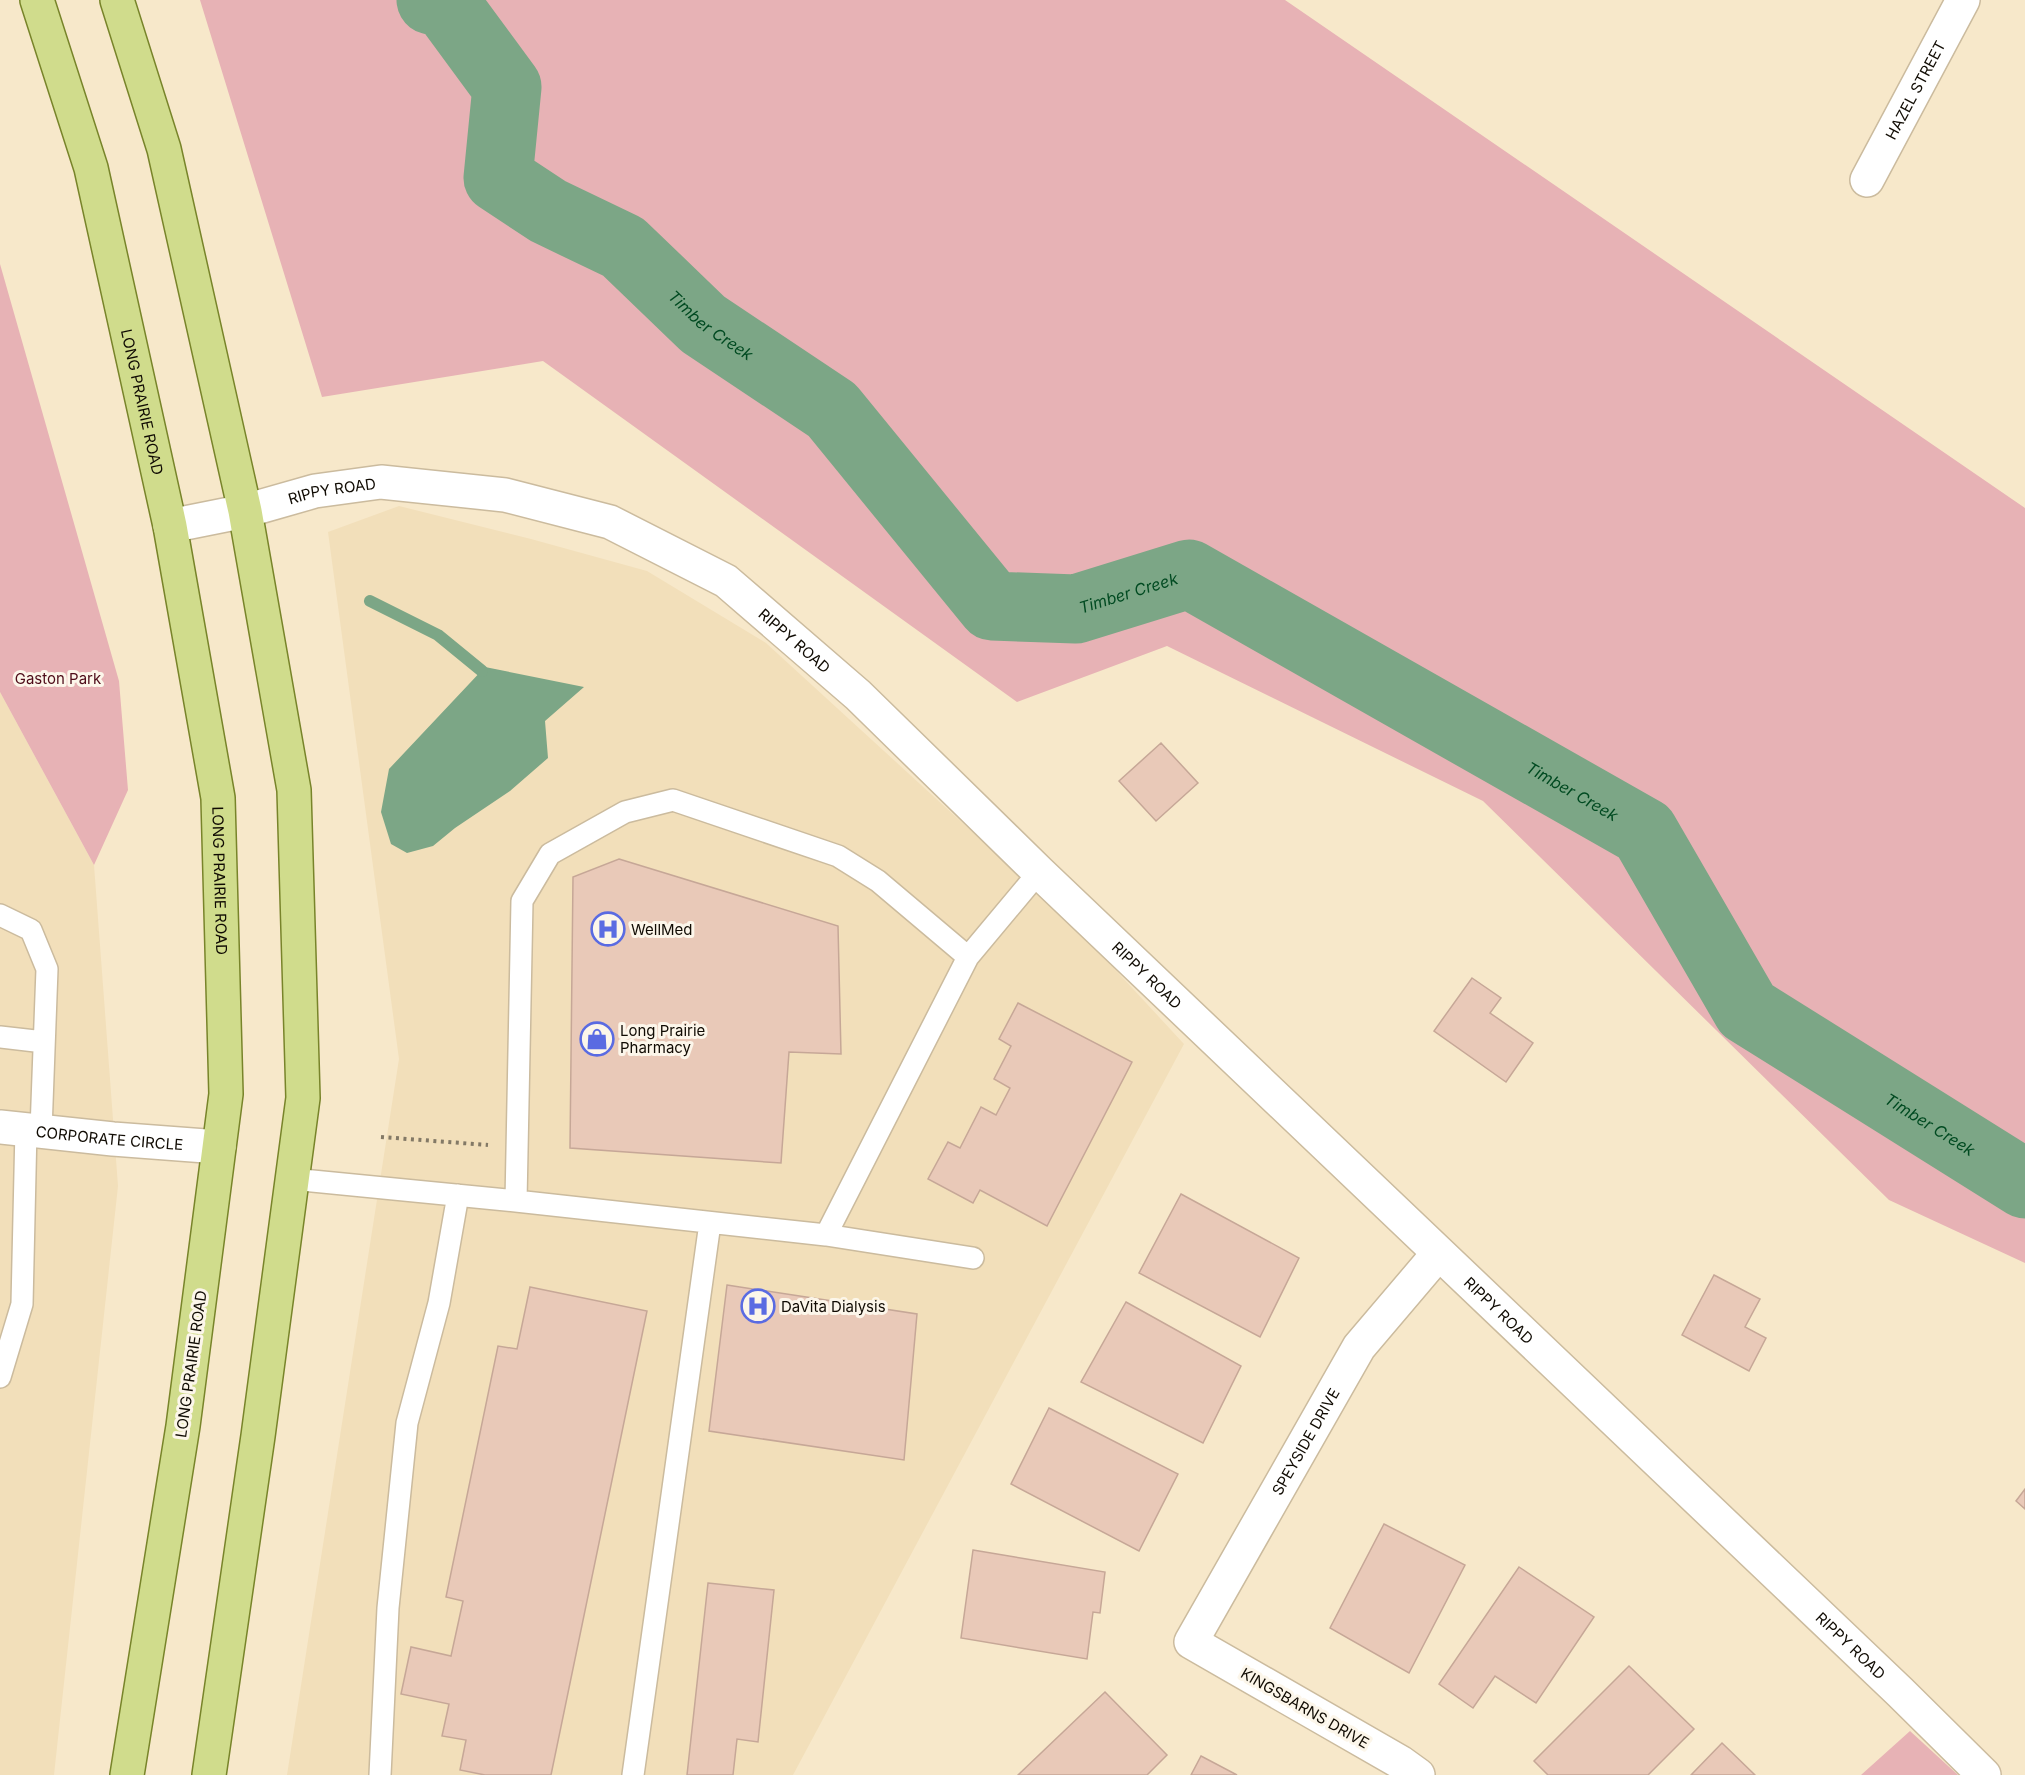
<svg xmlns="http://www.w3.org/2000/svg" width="2025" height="1775" font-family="Inter,sans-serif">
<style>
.built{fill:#f2dfba}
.green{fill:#e7b2b5}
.water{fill:#7ca686}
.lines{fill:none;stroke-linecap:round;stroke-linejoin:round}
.stream{stroke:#7ca686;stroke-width:12}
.river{stroke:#7ca686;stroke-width:69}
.building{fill:#e9c9b8;stroke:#c6a797;stroke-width:1.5}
.service-casing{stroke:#cbbb9e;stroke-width:24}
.minor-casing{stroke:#cbbb9e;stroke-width:36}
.primary-casing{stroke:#78842a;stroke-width:36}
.path{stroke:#837966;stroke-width:4;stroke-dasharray:3 4.5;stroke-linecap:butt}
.service{stroke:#fff;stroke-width:21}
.minor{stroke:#fff;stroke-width:33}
.primary{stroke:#d0dc8c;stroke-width:33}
.labels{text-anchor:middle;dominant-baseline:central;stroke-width:6;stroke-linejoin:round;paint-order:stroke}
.street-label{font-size:15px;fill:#100b03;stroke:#fcf6ea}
.park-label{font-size:15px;fill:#4e0c19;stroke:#fcf6ea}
.poi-label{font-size:15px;fill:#100b03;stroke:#fcf6ea;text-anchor:start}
.water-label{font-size:16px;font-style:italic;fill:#004a21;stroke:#fcf6ea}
</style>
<rect width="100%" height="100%" fill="#f7e8ca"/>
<!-- built -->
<path class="built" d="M399,506L531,539L647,571L766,643L1073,924L1184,1044L793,1775H287L399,1059L328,532Z
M0,692L94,865L118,1186L54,1775H0Z"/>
<!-- green -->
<path class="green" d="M200,0H1285L2025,508V1263L1889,1200L1483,801L1167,646L1017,702L543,361L322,397Z
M0,264L119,681L128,790L94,865L0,692Z
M1910,1731L1958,1775H1861Z"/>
<!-- water -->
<path class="water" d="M485,667L584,687L545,721L548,758L510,791L455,828L433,846L407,853L391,844L381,812L389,769Z"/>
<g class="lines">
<!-- stream -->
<path class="stream" d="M370,601L438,635L482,671"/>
<!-- river -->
<path class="river" id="s1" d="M431,0L446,4L507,87L498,178L548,211L623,247L703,324L832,410L992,606L1076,609L1189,574L1644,832L1747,1010L2025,1184"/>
</g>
<!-- building -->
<path class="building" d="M1161,743L1198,783L1156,821L1119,781Z
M619,859L838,926L841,1054L789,1052L781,1163L570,1148L573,877Z
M1472,978L1501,998L1490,1013L1533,1043L1506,1082L1434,1031Z
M1018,1003L1132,1062L1047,1226L980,1190L973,1203L928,1179L948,1142L960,1148L981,1107L996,1115L1010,1088L994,1079L1011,1046L999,1039Z
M1181,1194L1299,1258L1260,1337L1139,1273Z
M1714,1275L1760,1299L1745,1327L1766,1338L1749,1371L1682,1335Z
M727,1285L917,1314L904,1460L709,1431Z
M530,1287L647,1311L551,1775H485L460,1770L466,1740L442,1736L449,1704L401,1694L411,1647L451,1656L463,1601L446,1597L498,1346L517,1349Z
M1126,1302L1241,1366L1203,1443L1081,1382Z
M1049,1408L1178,1474L1139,1551L1011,1484Z
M2025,1489V1509L2016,1501Z
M1384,1524L1465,1565L1409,1673L1330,1628Z
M973,1550L1105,1572L1100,1613L1093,1612L1087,1659L961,1638Z
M1519,1567L1594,1617L1536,1703L1495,1676L1473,1708L1439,1684Z
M708,1583L774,1590L758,1742L737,1739L733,1775H687Z
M1629,1666L1694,1729L1648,1775H1548L1534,1761Z
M1105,1692L1167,1755L1147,1775H1018Z
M1722,1743L1755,1775H1691Z
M1201,1756L1237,1775H1191Z"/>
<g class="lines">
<!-- service casing -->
<g class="service-casing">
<path id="service" d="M0,915L31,930L47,969L41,1130
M0,1037L44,1042
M292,1179L516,1201L522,901L550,854L625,812L673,800L838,856L878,881L968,957L1039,872
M516,1201L826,1235L968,957
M826,1235L973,1258
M0,1377L22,1304L26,1129
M380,1775L388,1608L407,1423L439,1303L458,1195
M633,1775L710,1223"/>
</g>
<!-- minor casing -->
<g class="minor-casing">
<g id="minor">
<path id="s2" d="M1867,180L1963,0"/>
<path id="s3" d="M170,526L245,511L315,491L381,482L505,495L610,522L726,581L858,695L1039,872L1900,1692L1984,1775"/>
<path id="s4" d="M0,1127L113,1139L219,1147"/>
<path id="s5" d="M1418,1775L1400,1762L1191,1642L1359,1347L1438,1254"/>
</g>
</g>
<!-- primary casing -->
<g class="primary-casing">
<g id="primary">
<path id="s6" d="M37,0L91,168L170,526L218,798L226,1094L183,1426L127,1775"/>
<path d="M117,0L164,149L245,511L294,790L303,1098L258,1436L209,1775"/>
</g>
</g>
<!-- path -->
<path class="path" d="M381,1137L488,1145"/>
<!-- service -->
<use href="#service" class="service"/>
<!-- minor -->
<use href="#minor" class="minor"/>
<!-- primary -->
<use href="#primary" class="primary"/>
</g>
<!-- icons -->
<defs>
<g id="hospital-ring" transform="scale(1.725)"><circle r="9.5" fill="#fcf6ea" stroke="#5a6be2" stroke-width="1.5"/><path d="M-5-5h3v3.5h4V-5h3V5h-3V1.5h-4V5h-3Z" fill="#5a6be2"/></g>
<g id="shop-ring" transform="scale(1.725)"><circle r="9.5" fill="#fcf6ea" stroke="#5a6be2" stroke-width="1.5"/><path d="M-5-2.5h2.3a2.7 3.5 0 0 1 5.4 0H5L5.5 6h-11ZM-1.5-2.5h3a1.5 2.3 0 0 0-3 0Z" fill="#5a6be2"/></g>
</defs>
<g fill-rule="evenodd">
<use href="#hospital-ring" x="608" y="929"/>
<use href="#shop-ring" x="597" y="1039"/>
<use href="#hospital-ring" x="758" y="1306"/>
</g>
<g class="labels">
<!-- street labels -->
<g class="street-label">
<text stroke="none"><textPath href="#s2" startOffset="102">HAZEL STREET</textPath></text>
<text stroke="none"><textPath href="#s6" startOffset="416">LONG PRAIRIE ROAD</textPath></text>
<text stroke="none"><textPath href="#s3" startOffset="166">RIPPY ROAD</textPath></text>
<text stroke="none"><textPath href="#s3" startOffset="670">RIPPY ROAD</textPath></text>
<text stroke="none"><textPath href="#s6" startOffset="902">LONG PRAIRIE ROAD</textPath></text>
<text stroke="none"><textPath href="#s3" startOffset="1156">RIPPY ROAD</textPath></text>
<text stroke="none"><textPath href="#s4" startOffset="110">CORPORATE CIRCLE</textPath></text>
<text stroke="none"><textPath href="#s3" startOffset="1642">RIPPY ROAD</textPath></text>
<text transform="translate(191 1364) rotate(-82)">LONG PRAIRIE ROAD</text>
<text stroke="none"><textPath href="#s5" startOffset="494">SPEYSIDE DRIVE</textPath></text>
<text stroke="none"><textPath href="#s3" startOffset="2128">RIPPY ROAD</textPath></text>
<text transform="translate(1305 1708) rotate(30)">KINGSBARNS DRIVE</text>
</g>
<!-- park labels -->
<g class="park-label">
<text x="58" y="678">Gaston Park</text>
</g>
<!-- poi labels -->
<g class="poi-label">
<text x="631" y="929">WellMed</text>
<text x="620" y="1030">Long Prairie<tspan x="620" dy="17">Pharmacy</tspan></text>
<text x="781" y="1306">DaVita Dialysis</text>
</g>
<!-- water labels -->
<g class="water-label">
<text stroke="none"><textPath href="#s1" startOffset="471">Timber Creek</textPath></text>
<text stroke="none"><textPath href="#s1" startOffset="1011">Timber Creek</textPath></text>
<text stroke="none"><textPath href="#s1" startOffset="1515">Timber Creek</textPath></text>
<text stroke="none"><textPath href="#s1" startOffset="2019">Timber Creek</textPath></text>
</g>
</g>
</svg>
